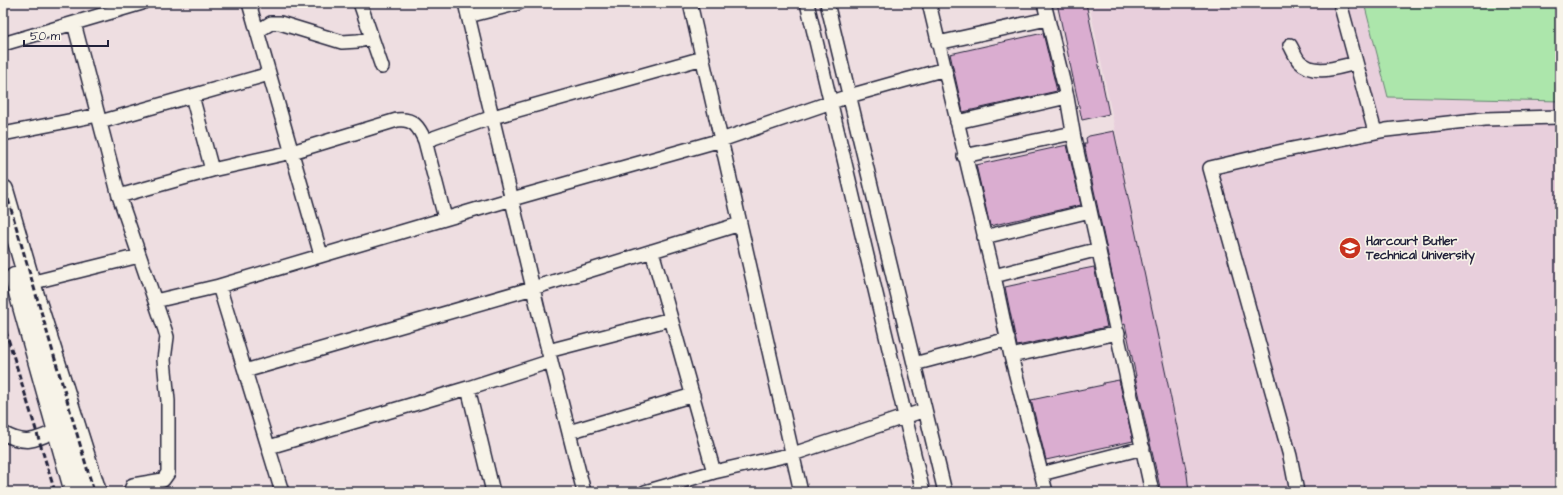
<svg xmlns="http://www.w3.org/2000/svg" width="1563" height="495" font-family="'Architects Daughter',sans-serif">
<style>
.built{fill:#e8cfdc}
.green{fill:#ace6ab;stroke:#678473}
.building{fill:#daadd0;stroke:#22223b}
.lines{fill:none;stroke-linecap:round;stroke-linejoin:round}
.minor-casing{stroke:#22223b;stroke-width:16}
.highway-casing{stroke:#22223b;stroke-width:23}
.minor{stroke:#f7f3e8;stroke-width:13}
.highway{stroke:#f7f3e8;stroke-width:20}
.rail{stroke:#22223b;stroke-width:3;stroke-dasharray:6 3;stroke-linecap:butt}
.labels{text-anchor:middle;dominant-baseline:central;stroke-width:3.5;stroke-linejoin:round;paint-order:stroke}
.poi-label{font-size:12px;font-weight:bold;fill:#22223b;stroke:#f7f3e8;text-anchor:start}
</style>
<rect width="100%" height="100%" fill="#eedee1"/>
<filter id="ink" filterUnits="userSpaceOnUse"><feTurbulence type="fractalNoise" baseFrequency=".025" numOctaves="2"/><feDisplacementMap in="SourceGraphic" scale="8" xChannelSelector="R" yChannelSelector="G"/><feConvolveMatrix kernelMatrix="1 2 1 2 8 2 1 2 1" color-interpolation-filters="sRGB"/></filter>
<g filter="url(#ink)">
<!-- built -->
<path class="built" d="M1089,3H1560V492H1190Z"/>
<!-- green -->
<path class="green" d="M1364,3H1560V101L1388,97Z"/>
<!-- building -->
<path class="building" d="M1057,3H1086L1109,114L1082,120Z
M1043,33L1057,91L963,112L950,54Z
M1114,131L1187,474L1189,492H1161L1135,376H1136L1125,324L1123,325L1084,144H1087L1086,138L1089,136Z
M1067,145L1081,205L990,226L976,165Z
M1094,267L1107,327L1017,346L1005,287L1079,271V270Z
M1119,380L1133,441L1046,460L1031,400L1103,385V383Z"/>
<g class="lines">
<!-- minor casing -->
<g class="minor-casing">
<path id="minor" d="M249,3L321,255
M360,3L382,67
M465,3L541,322L584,492
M690,3L801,492
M807,3L923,492
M827,3L945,492
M929,3L994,276L1011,356L1046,492
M1044,3L1067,97L1074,138L1152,492
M1340,3L1375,132
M468,16L519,3
M74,23L119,196L155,301L219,286L512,199L721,140L849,96L945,69
M258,31L271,23H280L342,42L358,41L372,38
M938,43L1047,19
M3,44L142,3
M1290,45C1293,50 1295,56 1299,61C1314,77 1338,67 1356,63
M192,96L212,170
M100,122L269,74
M957,122L1067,97
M3,134L98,115
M425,141L493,117L703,58
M964,156L1073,133
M119,196L212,170L292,152L397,120C413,118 419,127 425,141L445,218
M984,237L1090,211
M652,251L714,472
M994,276L1099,249
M30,283L139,256
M219,286L282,492
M548,351L671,319
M1011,356L1118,333
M914,364L1008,339
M245,371L533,288L740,224
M468,388L493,492
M569,432L693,395
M3,433C25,446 36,440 58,430
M269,447L468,388L551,361
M1041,474L1143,448
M130,492L133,485L163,480L168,473V401L164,360L167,337L165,330L155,301
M645,492L714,472L793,454L925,410
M1297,492L1290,456L1210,168L1287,150L1386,130L1484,119L1560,117"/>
</g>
<!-- highway casing -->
<g class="highway-casing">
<path id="highway" d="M3,190L30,283L96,492
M15,278L75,492"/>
</g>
<!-- minor -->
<use href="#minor" class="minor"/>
<!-- highway -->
<use href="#highway" class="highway"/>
<!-- rail -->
<path class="rail" d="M3,182L94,492
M3,322L55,492"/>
</g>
</g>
<!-- icons -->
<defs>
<g id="university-disc" transform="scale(1.15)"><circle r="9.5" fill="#c8321e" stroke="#f7f3e8"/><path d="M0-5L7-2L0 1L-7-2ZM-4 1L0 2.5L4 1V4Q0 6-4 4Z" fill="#fff"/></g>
</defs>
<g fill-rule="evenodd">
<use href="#university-disc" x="1350" y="248"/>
</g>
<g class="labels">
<!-- poi labels -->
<g class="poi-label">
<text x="1366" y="241">Harcourt Butler<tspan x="1366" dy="14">Technical University</tspan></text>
</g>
</g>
<!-- margin -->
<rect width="1563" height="495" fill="none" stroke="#f7f3e8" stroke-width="16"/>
<rect x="8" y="8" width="1547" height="479" fill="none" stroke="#22223b" stroke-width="1.5" filter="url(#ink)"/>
<!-- scale -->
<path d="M24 40v6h84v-6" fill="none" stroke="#22223b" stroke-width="2"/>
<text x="30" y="40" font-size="12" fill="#22223b" stroke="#f7f3e8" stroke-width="3" paint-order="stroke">50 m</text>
</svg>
